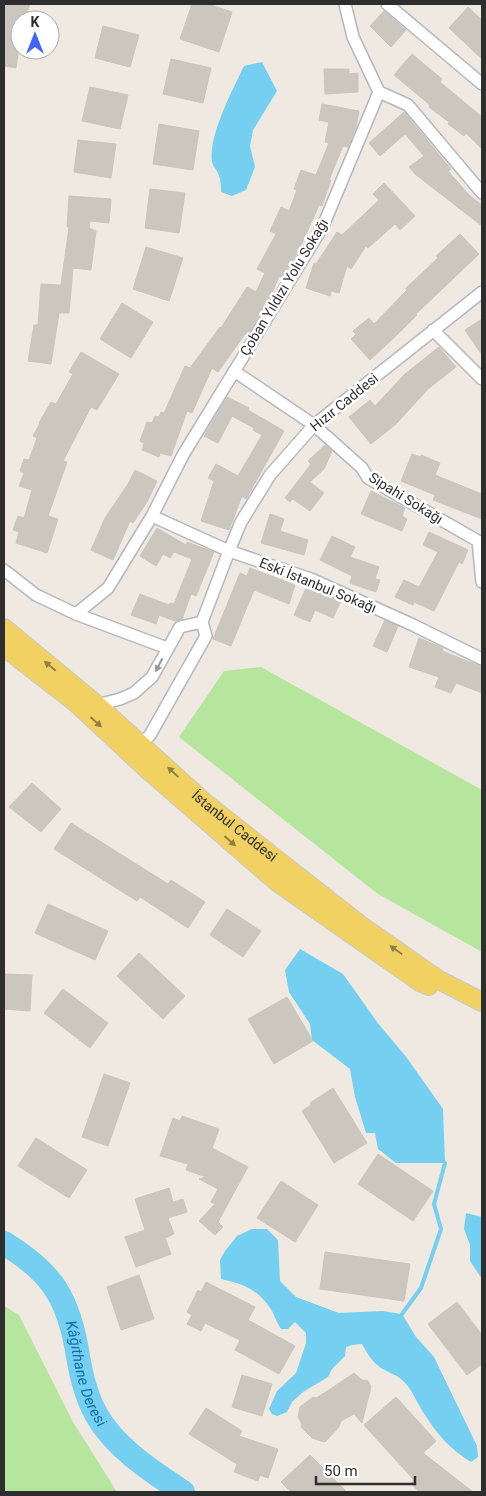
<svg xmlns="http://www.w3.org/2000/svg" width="486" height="1496" font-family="Roboto,sans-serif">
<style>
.green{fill:#b6e59e}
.water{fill:#75cff0}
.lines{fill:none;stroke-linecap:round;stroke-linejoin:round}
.stream{stroke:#75cff0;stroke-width:4}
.river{stroke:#75cff0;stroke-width:24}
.building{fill:#cbc7bf;stroke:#cbc5ba}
.street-casing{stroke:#b4b7c1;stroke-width:14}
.primary-casing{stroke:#c9c9c9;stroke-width:20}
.street{stroke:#fff;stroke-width:11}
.primary{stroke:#f2d163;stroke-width:18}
.oneway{fill:#969696}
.oneway2{fill:#908048}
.labels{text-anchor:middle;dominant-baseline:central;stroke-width:5;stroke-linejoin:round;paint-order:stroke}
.street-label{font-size:14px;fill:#2e2e2e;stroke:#fff}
.water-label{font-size:15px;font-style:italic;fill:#0d6fa3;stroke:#fff}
</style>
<rect width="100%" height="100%" fill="#efe9e1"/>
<!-- green -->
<path class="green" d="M261,667L482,790V952L378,894L179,737L224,671Z
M4,1306L19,1315L73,1422L117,1492H4Z"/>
<!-- water -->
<path class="water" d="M262,62L277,91L253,130L250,146L255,167L246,190L232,196L221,192C221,187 221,181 219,176C218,171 213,167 212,162C208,136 233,89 244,66Z
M300,949L343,974L377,1022L407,1058L443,1109L445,1163H396L378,1149L375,1133H366L355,1097L350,1069L312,1040L310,1024L289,992L285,970Z
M466,1213L482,1217V1279L470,1261V1245L464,1229Z
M252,1229H267L278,1240L280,1281L296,1297L339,1313L382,1311L402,1314L416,1337L434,1357L477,1446L478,1457L471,1462C452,1451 436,1433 425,1415C418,1405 414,1394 407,1385C399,1375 391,1374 381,1368C372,1362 367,1353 362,1344L352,1345L346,1347L345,1356L332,1369L328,1377L303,1392L292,1402L287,1412L277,1416L272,1414L269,1409L277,1391L296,1373L306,1343V1333L295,1322L288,1329H281C277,1323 275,1317 272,1311C259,1290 244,1284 221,1279L220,1260L225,1251L237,1236Z"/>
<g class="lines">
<!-- stream -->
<path class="stream" d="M402,1314L421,1288L441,1229L434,1204L445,1163"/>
<!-- river -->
<path class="river" id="s1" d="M4,1243C48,1270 66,1293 76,1345C80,1369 84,1392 96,1414C114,1447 151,1471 183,1492"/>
</g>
<!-- building -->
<path class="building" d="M4,4H30L24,20H20V29L16,39L20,40L16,68L4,66Z
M192,4H208L232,12L219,52L180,39Z
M468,7L482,20V59L449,28Z
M384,11L406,30L391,47L370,26Z
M103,26L139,35L130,67L95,58Z
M412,54L442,79L440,82L482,117V149L466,133L464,136L448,124L449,122L429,107L430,105L394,75Z
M171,59L211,68L203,103L163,94Z
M324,69H349V74L358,73V92L325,94Z
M90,87L128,95L120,129L82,121Z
M322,104L359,111L356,127L348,147L343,146L329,180H331L322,206L319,205L299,250L282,278L279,276L269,300L248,335L245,334L218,372L212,368L192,413L187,411L171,456L160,453L159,457L142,450L144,443L140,441L147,422L152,423L155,416L159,417L161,412L164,413L185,366L190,368L220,327L221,328L247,287L256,292L265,273L257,269L276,234L270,231L281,207L289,211L297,190L294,189L301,170L316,175L329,143L325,142L329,122L319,120Z
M404,112L451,169L448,171L470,196L482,205V226L415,174L409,167L424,156L405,134L380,156L369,143Z
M159,124L199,131L193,170L153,164Z
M78,140L116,144L111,178L74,172Z
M384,183L415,216L400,230L395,224L368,248L366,246L351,269L347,266L339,293L331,291L330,296L306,288L314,263L316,264L337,232L342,235L379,200L373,194Z
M150,189L185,193L179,233L145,228Z
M69,196L111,199L109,223L90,221L89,228L96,231L91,270L73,268L69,313H59L51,364L28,361L34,325H38L41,284L61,285L69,227H67Z
M460,234L479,254L416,314L417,315L400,332L370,360L351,339L356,334L353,331L369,318L374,324L407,290L406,288L438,258L436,256Z
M146,247L183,258L169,301L133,289Z
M122,303L153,322L131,358L100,339Z
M482,319V355L465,330Z
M439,347L456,367L428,389L396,424L371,444L349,417L370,400L375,406L405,374Z
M81,352L119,374L97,410L91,407L63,461L67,462L48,516L58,519L47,553L16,543L19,532L13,530L18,516L24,518L32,490L19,486L24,473L20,471L24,459L29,460L37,438L33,436L40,423H39L51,402L56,404L73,374L69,372Z
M227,397L249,408L248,410L284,431L246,499L242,496L229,530L201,521L214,481L208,478L216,464L238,476L262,435L253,430L254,428L232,416L218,443L204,436Z
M325,445L332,451L324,469L310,482L324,493L310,511L293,499L290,502L285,498L311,464L308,461Z
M412,454L421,457V455L440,463L435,475L482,494V519L433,500L435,495L401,481Z
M135,470L157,481L147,502L133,523L130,521L113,560L91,550L105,518L128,484Z
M371,491L405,508L402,516L407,519L402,531L361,514Z
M270,514L284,519L280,531L308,540L304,555L261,543Z
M157,528L186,545L187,542L214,552L196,596L191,594L182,619L175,621L159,615L156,624L131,615L140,594L169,605L170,603L174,604L192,559L174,552L170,558L163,554L156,566L140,556Z
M429,532L468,550L462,564L459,562L434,611L414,602L413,605L395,597L404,580L419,587L438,552L423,545Z
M332,536L355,547L350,557L379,567L375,579L380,580L376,592L350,583L352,576L320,560Z
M250,568L295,585L289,604L254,590L231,646L213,639L240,573L247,576Z
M307,586L341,601L333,618L315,610L310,622L294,615Z
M385,620L398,626L387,652L373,646Z
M419,638L443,648L442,651L482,667V693L456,683L451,693L435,687L439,677L409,667Z
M32,783L61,809L41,832L9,807Z
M71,823L168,884L171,880L205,902L188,928L140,897L137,901L54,849Z
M48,904L108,931L95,960L35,933Z
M227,909L261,931L243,957L210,935Z
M139,953L185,996L163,1019L117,976Z
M4,974L32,975L30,1011L4,1009Z
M63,989L108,1023L90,1048L44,1013Z
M287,997L313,1041L274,1064L248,1019Z
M104,1074L130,1083L108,1146L82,1137Z
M333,1088L367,1143L334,1163L302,1111L311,1105L310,1103Z
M182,1116L219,1129L212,1148L248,1167L218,1222L223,1227L215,1235L199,1221L215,1204L211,1202L218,1189L199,1179L206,1177L186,1170L188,1164L160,1156L173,1118L180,1121Z
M36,1138L87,1170L69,1198L18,1166Z
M378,1154L433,1191L413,1221L358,1184Z
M281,1181L318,1205L295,1242L257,1218Z
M169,1188L173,1202L183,1199L187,1212L168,1218L174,1234L165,1238L171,1254L136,1267L125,1237L145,1230L135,1199Z
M325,1252L410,1264L404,1301L320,1289Z
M139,1275L154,1319L121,1330L107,1287Z
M206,1282L255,1307L248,1320L295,1346L279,1374L235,1350L240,1340L205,1323L201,1331L187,1324L192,1315L187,1312L198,1290L201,1292Z
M457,1302L482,1335V1364L467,1375L428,1324Z
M354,1373L362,1380L368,1381L371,1387L362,1423L354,1414L341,1421L339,1427L327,1440L324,1442L312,1438L301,1427L302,1424L298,1417L300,1407L313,1397L316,1398L326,1392Z
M242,1375L272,1384L262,1416L232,1407Z
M396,1397L436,1441L423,1453L473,1492H420L411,1484L414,1480L364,1425Z
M206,1408L242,1431L239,1436L278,1449L268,1478L260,1475L258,1481L234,1472L237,1464L189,1434Z
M310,1455L347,1492H291L281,1482Z"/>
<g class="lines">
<!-- street casing -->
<g class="street-casing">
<path id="street" d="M345,4L353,37L379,92L408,105L482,193
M387,4L482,84
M433,330L482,379
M234,371L314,425L362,468L368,478L478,541L482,582
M152,516L229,551L311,579L413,625L482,659
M4,570L36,595L76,614L167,648
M76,614L108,588L152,516L183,455L323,226L379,92
M97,705L120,699L134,693L152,677L180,627L202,622
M141,744L150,735L206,636L202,622L229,551L241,522L270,475L314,425L482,292"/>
</g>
<!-- primary casing -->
<g class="primary-casing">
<g id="primary">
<path id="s2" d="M4,628L97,705L204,802L266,851L363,927L423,969L441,981L482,1002"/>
<path d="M4,647L75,702L149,771L277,882L420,982L429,986"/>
</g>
</g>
<!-- street -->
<use href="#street" class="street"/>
<!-- primary -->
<use href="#primary" class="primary"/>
</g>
<!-- one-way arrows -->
<defs><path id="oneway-solid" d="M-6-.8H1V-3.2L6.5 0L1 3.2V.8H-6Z" transform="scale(1.25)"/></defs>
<use class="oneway" href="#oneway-solid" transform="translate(159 665) rotate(117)"/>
<g class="oneway2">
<use href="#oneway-solid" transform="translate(50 666) rotate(-140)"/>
<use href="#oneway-solid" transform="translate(96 722) rotate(42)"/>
<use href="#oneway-solid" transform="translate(173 772) rotate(-137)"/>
<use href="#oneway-solid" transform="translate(230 841) rotate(41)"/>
<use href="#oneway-solid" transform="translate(396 950) rotate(-145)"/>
</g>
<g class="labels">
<!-- street labels -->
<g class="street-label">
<text transform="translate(284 287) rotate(-59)">Çoban Yıldızı Yolu Sokağı</text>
<text transform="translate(344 402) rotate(-39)">Hızır Caddesi</text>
<text transform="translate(406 498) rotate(32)">Sipahi Sokağı</text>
<text transform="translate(318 585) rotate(22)">Eski İstanbul Sokağı</text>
<text stroke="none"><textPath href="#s2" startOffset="304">İstanbul Caddesi</textPath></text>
</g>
<!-- water labels -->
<g class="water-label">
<text stroke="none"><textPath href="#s1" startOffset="160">Kâğıthane Deresi</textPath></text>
</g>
</g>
<!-- border -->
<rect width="486" height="1496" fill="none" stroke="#2e2e2e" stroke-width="10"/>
<!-- north arrow -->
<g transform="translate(35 35)"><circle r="24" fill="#ffffff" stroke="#ababab"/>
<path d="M0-4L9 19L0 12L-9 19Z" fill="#4264fb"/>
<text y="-8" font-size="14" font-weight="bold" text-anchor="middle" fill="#2e2e2e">K</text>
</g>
<!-- scale -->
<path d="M316 1476v8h99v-8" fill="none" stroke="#2e2e2e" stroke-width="2.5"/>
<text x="324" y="1476" font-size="15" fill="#2e2e2e" stroke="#ffffff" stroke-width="4" paint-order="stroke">50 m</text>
</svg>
